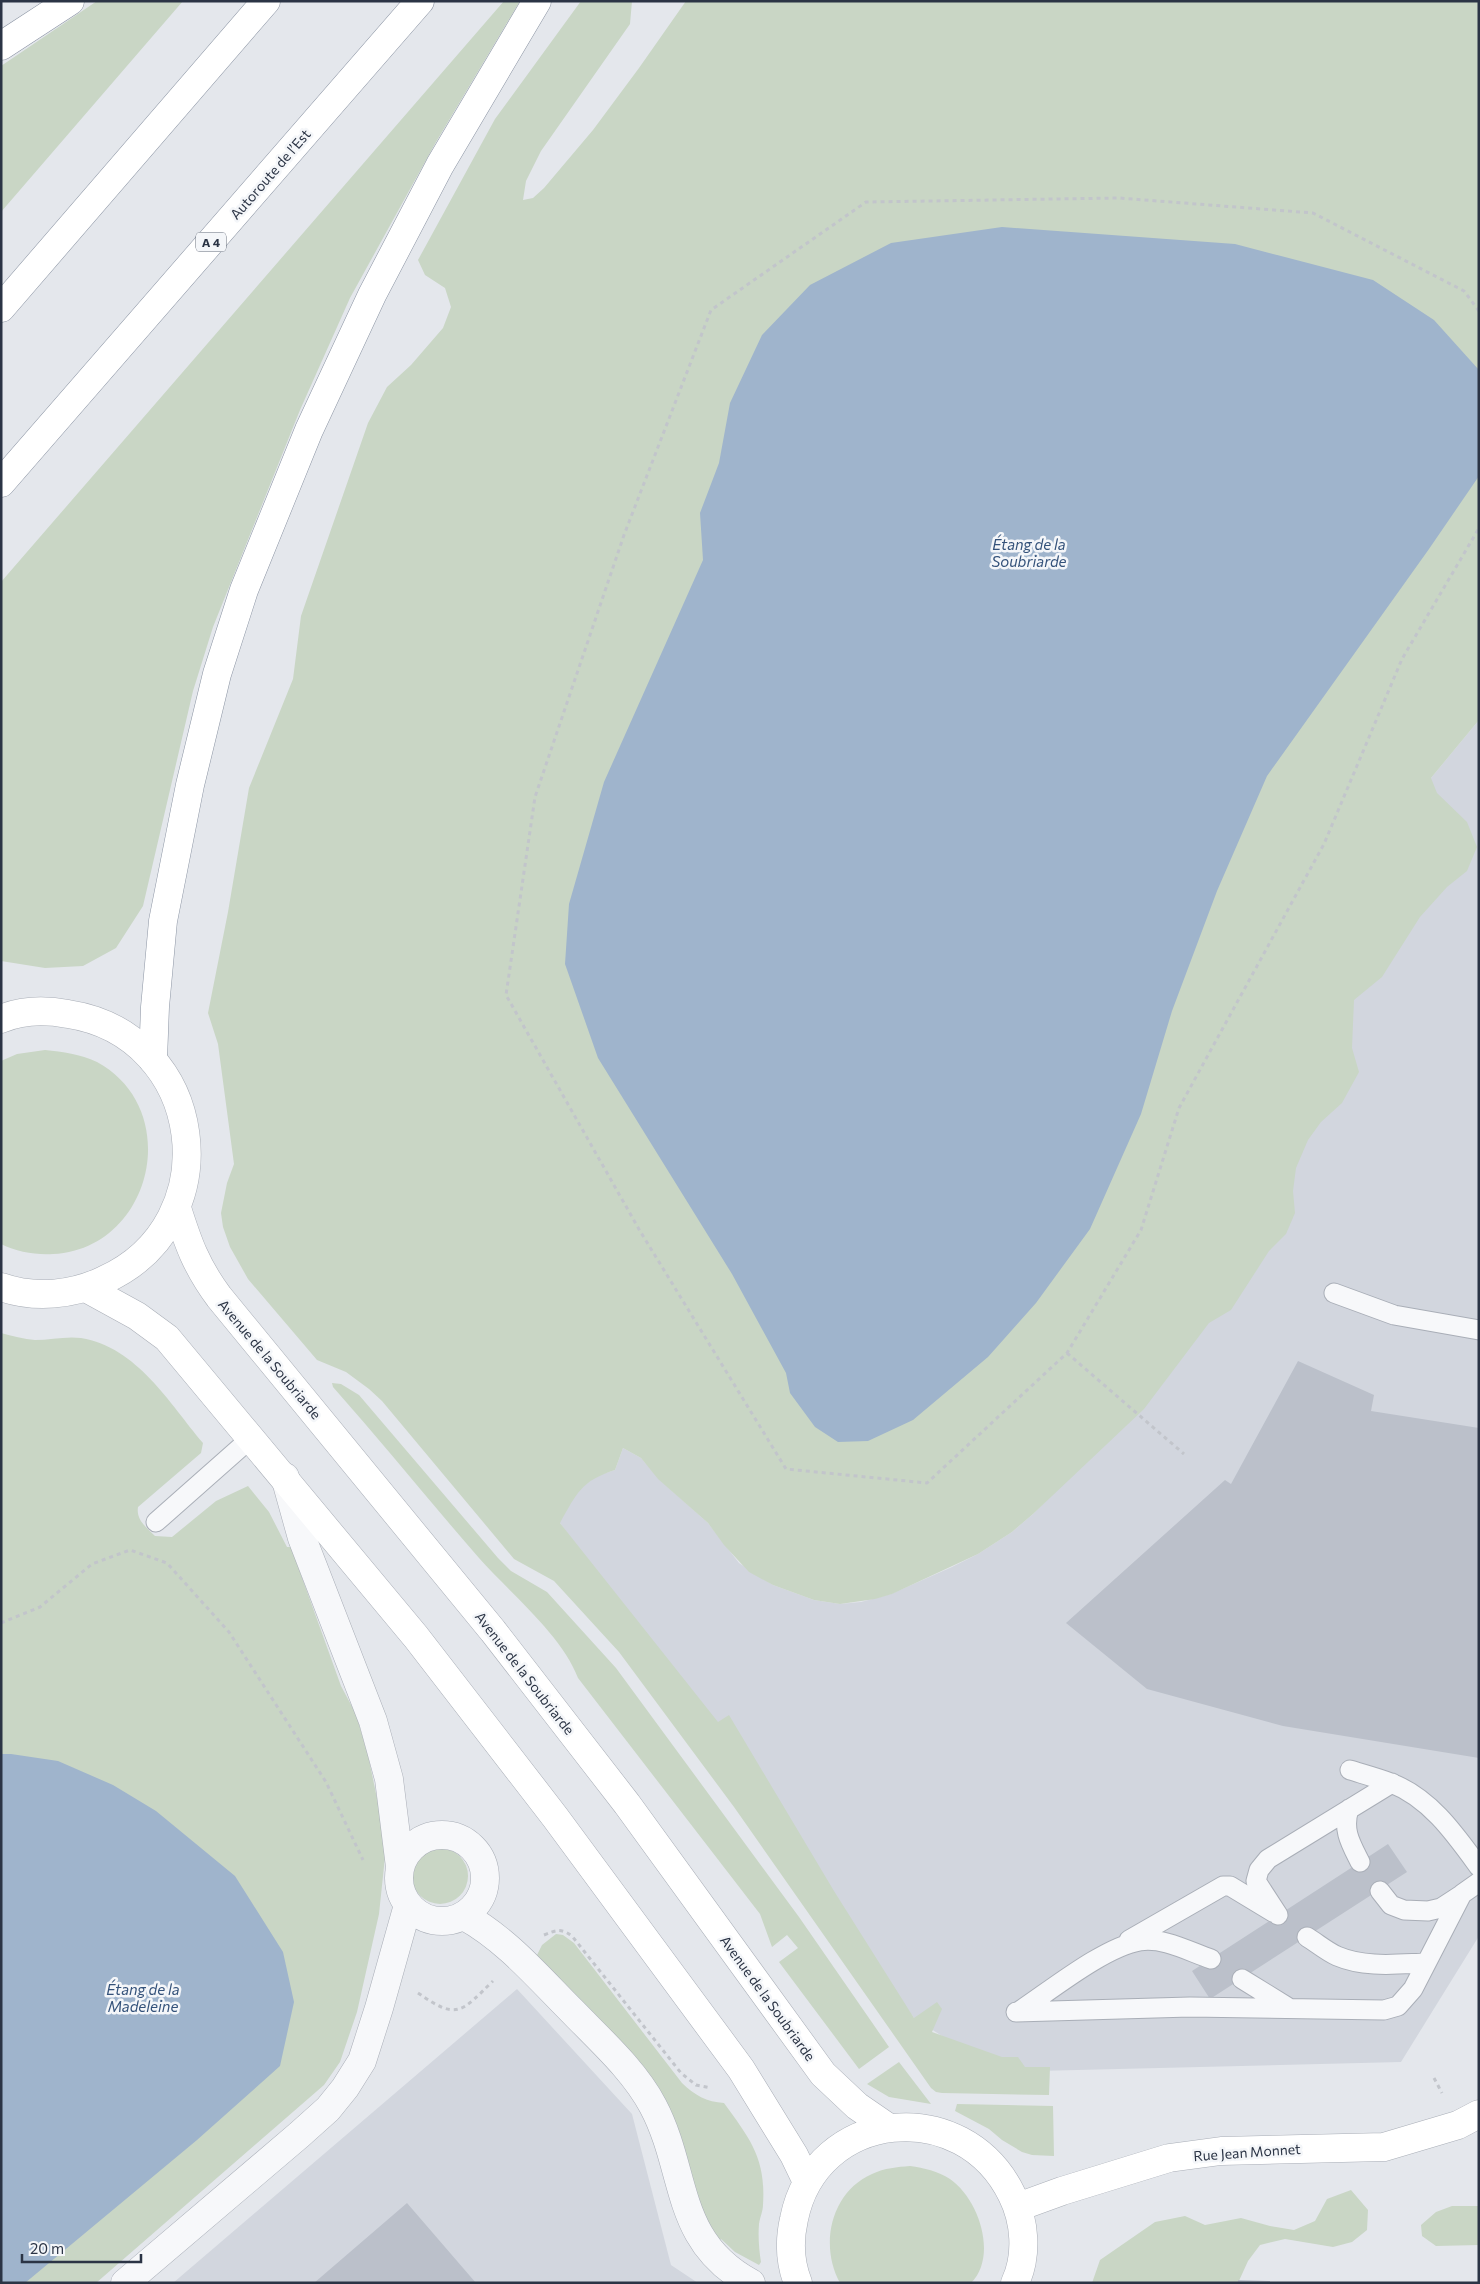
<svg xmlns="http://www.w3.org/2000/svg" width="1480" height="2284" font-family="Commissioner,sans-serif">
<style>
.built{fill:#d2d6de}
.green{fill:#c9d6c5}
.water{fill:#9fb4cc}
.building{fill:#bbc0ca}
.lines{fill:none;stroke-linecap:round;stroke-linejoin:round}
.lane-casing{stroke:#a9aeb7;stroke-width:21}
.street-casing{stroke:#a9aeb7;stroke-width:29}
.secondary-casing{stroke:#a9aeb7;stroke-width:29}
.highway-casing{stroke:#8b94a3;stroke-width:29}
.path{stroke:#c2c5cb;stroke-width:3;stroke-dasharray:4 4;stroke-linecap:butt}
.lane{stroke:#f7f8fa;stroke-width:19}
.street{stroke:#f7f8fa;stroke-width:28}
.secondary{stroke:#fff;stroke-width:28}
.highway{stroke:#fff;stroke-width:28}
.labels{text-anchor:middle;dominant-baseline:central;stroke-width:5;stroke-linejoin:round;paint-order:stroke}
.shield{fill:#f4f6f9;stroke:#676e7b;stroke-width:1}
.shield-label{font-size:12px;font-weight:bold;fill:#2b3445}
.street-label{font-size:14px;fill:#2b3445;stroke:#f4f6f9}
.water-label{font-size:15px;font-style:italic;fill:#34527a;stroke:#f4f6f9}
</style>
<rect width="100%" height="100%" fill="#e4e7ec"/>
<!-- built -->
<path class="built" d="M1479,720V1936L1401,2062L998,2072L914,2018L560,1523V1505L596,1476L615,1470L623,1448L641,1458L659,1479L708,1523L739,1563L773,1585L814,1600L840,1604L861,1602L891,1594L952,1567L978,1554L1012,1532L1033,1514L1053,1494L1397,819Z
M517,1989L632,2114L671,2265L698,2283H173Z"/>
<!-- green -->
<path class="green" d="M97,1H183L1,212V66Z
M504,1H520L436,142L350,298L300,410L213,627L193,691L143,906L116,948L83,966L45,968L1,961V582Z
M581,1H632L630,24L541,151L526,181L523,200L533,198L544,188L593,130L639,68L686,1H1479V720L1431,778L1437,793L1467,822L1477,847L1467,871L1447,887L1420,917L1382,977L1354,1000L1352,1048L1359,1072L1342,1103L1321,1122L1308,1140L1296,1168L1293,1191L1295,1213L1286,1234L1269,1251L1231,1310L1209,1323L1144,1409L1033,1514L1012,1532L978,1554L892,1594L875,1599L840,1604L814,1600L773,1585L749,1572L724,1545L708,1523L658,1479L641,1458L623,1448L615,1470C581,1481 577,1493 560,1523L718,1722L729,1715L834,1891L914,2018L937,2002L942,2009L932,2032L1002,2057H1018L1025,2067H1050L1049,2095L942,2093L936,2092L931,2088L734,1807L619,1652L554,1581L514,1559L382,1401L369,1389L346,1372L317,1360L248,1279L230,1247L223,1227L221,1213L227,1183L234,1164L218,1044L208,1013L228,912L249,788L293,679L301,616L368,423L387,387L411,365L443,328L451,307L445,288L425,275L418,260L495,119Z
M45,1050C63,1052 80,1054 97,1062C185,1110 152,1249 53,1254C35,1255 17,1252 1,1244V1061L17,1054Z
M1,1333C12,1336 24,1339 35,1340C50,1340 66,1336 81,1338C137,1347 170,1404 203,1443L201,1453L138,1507C136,1520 146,1527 155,1536L172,1537L216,1501L248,1486L269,1512L287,1547H291L341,1686L356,1714L368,1755L383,1827L385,1857L379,1914L357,2012L340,2062L324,2085L96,2283H1Z
M332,1383L341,1384L359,1395L498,1558L511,1571L547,1592L616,1668L799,1917L889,2047L859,2069L779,1962L798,1948L787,1935L772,1947L760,1914L578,1678C562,1635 510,1593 479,1558C430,1502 383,1443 333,1387Z
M412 1876a28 28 0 1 1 56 0a28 28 0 1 1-56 0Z
M556,1934L563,1935L574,1943L682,2083C694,2095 707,2102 724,2103C750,2139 766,2158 763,2205C763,2211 760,2217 759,2224C758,2236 759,2250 761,2262L759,2265L735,2252L721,2239L717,2242L710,2235L689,2172L536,1957L542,1945Z
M899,2062L931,2104L889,2097L867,2084Z
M957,2104L1053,2106L1054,2156L1032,2155L1022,2152L1002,2140L989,2129L955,2111Z
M910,2166C924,2168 938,2171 950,2179C979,2199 998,2256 971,2283H840C819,2245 831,2192 872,2174C885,2168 897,2167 910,2166Z
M1351,2190L1368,2210L1367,2230L1352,2242L1333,2247L1285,2239L1260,2245L1248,2261L1238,2283H1092L1100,2260L1155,2222L1185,2216L1205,2225L1241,2218L1270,2226L1294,2230L1315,2221L1327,2199Z
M1452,2206H1479V2245L1436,2246L1422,2236L1421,2225L1436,2212Z"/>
<!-- water -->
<path class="water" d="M1002,227L1235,244L1373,280L1434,320L1479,370V476L1429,549L1267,776L1217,891L1172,1011L1141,1114L1090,1229L1036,1303L988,1357L913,1420L868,1441L838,1442L815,1427L790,1393L786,1373L732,1274L598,1058L565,964L569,904L604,782L703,560L700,513L719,463L730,403L762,335L810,285L891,243Z
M1,1754H11L58,1761L113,1785L156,1811L235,1876L283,1952L294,2002L280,2066L197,2140L25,2283H1Z"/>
<!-- building -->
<path class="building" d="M1298,1361L1374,1395L1371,1411L1479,1428V1758L1283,1726L1147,1689L1066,1623L1225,1480L1231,1484Z
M1388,1844L1407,1872L1210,1999L1192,1971Z
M407,2203L476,2283H314Z
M1238,2280L1270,2281V2283H1238Z"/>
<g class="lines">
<!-- lane casing -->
<g class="lane-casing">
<path id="lane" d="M1334,1293L1394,1315L1479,1330
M156,1522L251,1438
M1350,1770C1363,1774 1378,1778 1391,1783C1430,1798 1455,1834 1479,1867
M1349,1809C1342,1830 1351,1844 1360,1862
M1380,1891L1391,1905L1404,1910L1428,1911L1441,1908L1461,1895
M1278,1915L1256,1881L1259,1870L1268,1859L1392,1783
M1307,1937C1317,1943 1326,1951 1337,1956C1365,1968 1397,1964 1426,1963
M1129,1940L1223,1886H1230L1273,1912
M1242,1979L1289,2008
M1016,2012L1190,2007L1384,2010L1398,2006L1413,1989L1462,1894L1479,1882
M1018,2012C1050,1991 1104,1947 1140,1941C1163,1937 1190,1952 1211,1959"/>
</g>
<!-- street casing -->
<g class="street-casing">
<path id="street" d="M285,1477L302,1538L373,1721L389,1779L400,1867
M399 1878a43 43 0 1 1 86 0a43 43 0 1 1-86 0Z
M464,1916C506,1939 538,1977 572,2011C600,2040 634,2070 653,2106C688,2172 673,2241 751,2283
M125,2283L299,2135L328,2109L345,2088L362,2061L379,2008L408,1905"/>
</g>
<!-- secondary casing -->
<g class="secondary-casing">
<path id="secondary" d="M1,1019C22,1010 47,1010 68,1014C206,1035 231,1223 104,1280C73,1295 35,1299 1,1287
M177,1208C188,1243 196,1266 219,1297L493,1631L627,1804L823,2074L857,2106L889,2128
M86,1288L137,1316L167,1338L416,1637L555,1817L741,2069L794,2155L807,2182
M1018,2207L1062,2191L1169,2158L1221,2151L1384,2147L1458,2125L1479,2114
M798,2283C790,2263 789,2241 794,2219C816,2109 963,2094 1012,2195C1025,2221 1028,2255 1015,2283"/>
</g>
<!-- highway casing -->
<g class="highway-casing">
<path id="highway" d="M1,46L70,1
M1,308L266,1
M1,483L420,1
M153,1060L155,1007L163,921L190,785L217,674L244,590L309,430L372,295L440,165L537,1"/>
</g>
<!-- path -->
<path class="path" d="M1479,311L1464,291L1313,213L1119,198L866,202L711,310L624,535L535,797L506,995L640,1231L786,1469L927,1483L1067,1353L1141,1230L1179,1108L1324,844L1402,659L1479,528
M1067,1353L1184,1454
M1,1623L40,1607L92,1564L130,1550L167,1563L229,1632L326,1782L363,1860
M544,1935C556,1930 561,1928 572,1936L681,2073L696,2085L711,2088
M418,1993C458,2021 461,2012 493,1981
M1434,2078L1442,2093"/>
<!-- lane -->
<use href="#lane" class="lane"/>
<!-- street -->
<use href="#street" class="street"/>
<!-- secondary -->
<use href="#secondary" class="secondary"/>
<!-- highway -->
<use href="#highway" class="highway"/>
</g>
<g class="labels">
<!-- shield labels -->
<rect class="shield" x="196" y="232.5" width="30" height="19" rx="4"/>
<g class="shield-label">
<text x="211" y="242">A 4</text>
</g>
<!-- street labels -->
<g class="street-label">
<text transform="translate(270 174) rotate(-49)">Autoroute de l’Est</text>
<text transform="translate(270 1359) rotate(50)">Avenue de la Soubriarde</text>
<text transform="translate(525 1673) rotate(52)">Avenue de la Soubriarde</text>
<text transform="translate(768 1998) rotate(54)">Avenue de la Soubriarde</text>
<text transform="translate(1247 2152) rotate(-4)">Rue Jean Monnet</text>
</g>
<!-- water labels -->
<g class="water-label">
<text x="1029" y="544">Étang de la<tspan x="1029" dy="17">Soubriarde</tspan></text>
<text x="143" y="1989">Étang de la<tspan x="143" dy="17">Madeleine</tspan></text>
</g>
</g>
<!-- border -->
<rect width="1480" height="2284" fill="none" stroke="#2b3445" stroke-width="5"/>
<!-- scale -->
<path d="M22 2254v8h119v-8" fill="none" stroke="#2b3445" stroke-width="2.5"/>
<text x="30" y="2254" font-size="15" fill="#2b3445" stroke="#f4f6f9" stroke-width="4" paint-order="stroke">20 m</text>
</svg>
